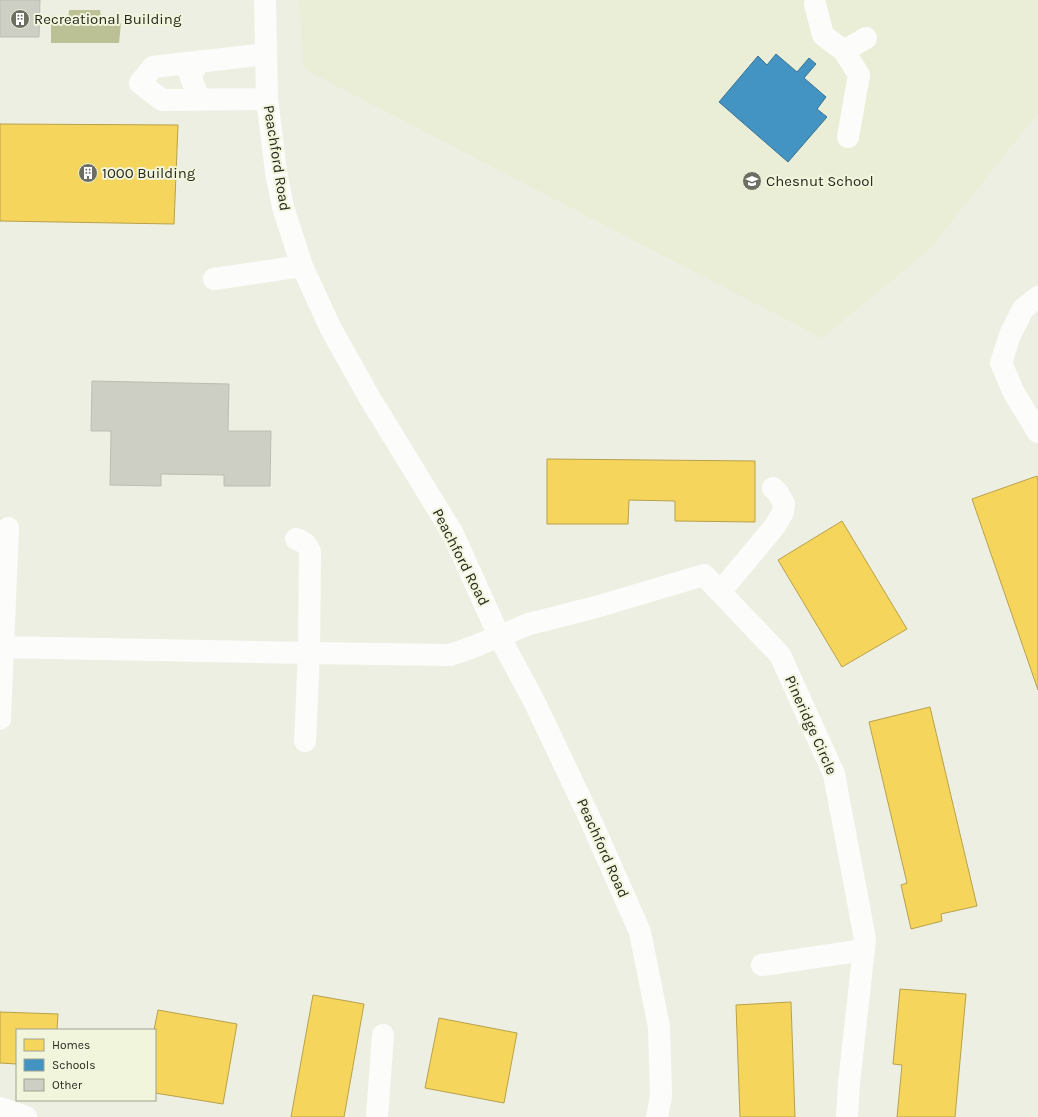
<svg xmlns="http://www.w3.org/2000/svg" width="1038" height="1117" font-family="Karla,sans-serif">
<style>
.built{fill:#eaeed6}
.water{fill:#bbc195}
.homes{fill:#f6d55c;stroke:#b8a14a}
.schools{fill:#4393c3;stroke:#3b7392}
.building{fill:#cdcec4;stroke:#bcbeb3}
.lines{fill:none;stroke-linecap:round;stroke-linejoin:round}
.minor{stroke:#fcfdfb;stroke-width:22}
.labels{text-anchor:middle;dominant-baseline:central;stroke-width:4;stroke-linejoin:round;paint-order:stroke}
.poi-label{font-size:15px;fill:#27281f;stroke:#f1f5dc;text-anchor:start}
.street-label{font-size:15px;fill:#27281f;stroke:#f1f5dc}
</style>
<rect width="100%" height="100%" fill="#edefe2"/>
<!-- built -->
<path class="built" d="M299,0H1038V113L929,250L822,338L304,69Z"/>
<!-- water -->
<path class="water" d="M69,10H100L102,25L121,23L119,43H51V24H68Z"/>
<!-- homes -->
<path class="homes" d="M0,124L178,125L174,224L0,221Z
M547,459L755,461V522L675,521V501L629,500L628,524H547Z
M1037,476L1038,480V690L972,499Z
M842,521L907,629L842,667L778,560Z
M930,707L977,906L941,914L942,921L911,929L901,885L907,883L869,722Z
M900,989L966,994L955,1117H897L902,1065L893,1064Z
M313,995L364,1004L344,1117H291Z
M791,1002L795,1117H740L736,1005Z
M158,1010L237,1024L223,1104L155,1093L154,1030Z
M0,1012L58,1014L57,1030H17V1064L0,1063Z
M439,1018L517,1033L504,1103L425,1088Z"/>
<!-- schools -->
<path class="schools" d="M776,54L797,72L809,58L816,64L804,78L826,97L817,109L827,117L788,162L719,102L758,56L767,65Z"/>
<!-- building -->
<path class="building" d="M0,0H40L39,37H0Z
M92,381L229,384L228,431H271L270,486H224V475L161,474V486L110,485L111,431H91Z"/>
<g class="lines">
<!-- minor -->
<path class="minor" d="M265,0L267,99L276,172L283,207L302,266L331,329L368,395L453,534L499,636L534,701L591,821L640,932L659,1027L661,1096L657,1117
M815,4L823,35L844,51L866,38
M844,51L859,75L848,137
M266,54L153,67L140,83L162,100L267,99
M199,99L190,75L200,61
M214,279L302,266
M1038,297L1023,309L1010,335L1001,363L1014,393L1038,432
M296,539C304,542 307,544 310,552L309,653L305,741
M720,592L775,526L783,512L784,504L778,493L773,488
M0,647L309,653L450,655L473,647L529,624L596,607L704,575L780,655L834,774L865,939L849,1083L847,1117
M0,719L8,528
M762,965L864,950
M0,1108L26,1117
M377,1117L383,1035"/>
</g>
<!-- icons -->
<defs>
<g id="building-disc" transform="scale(1)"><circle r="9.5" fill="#6c6e63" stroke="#f1f5dc"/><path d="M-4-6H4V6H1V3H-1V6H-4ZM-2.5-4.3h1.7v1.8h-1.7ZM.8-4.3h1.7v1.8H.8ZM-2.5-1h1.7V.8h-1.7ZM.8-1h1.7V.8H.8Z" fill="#fff"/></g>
<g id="school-disc" transform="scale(1)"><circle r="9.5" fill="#6c6e63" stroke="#f1f5dc"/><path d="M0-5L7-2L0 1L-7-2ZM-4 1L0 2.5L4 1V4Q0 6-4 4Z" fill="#fff"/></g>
</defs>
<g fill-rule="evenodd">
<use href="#building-disc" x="20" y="19"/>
<use href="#building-disc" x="88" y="173"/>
<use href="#school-disc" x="752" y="181"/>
</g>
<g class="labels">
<!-- poi labels -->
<g class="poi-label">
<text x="34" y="19">Recreational Building</text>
<text x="102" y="173">1000 Building</text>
<text x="766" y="181">Chesnut School</text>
</g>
<!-- street labels -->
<g class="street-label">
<text transform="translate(277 158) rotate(81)">Peachford Road</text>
<text transform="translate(461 557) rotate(63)">Peachford Road</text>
<text transform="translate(811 725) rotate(66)">Pineridge Circle</text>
<text transform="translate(603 848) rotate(66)">Peachford Road</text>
</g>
</g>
<!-- legend -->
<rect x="16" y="1029" width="140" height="72" fill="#f1f5dc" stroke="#a0a390"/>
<rect x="24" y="1039" width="20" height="12" fill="#f6d55c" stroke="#a0a390"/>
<text x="52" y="1049" font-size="12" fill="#27281f">Homes</text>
<rect x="24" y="1059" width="20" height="12" fill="#4393c3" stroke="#a0a390"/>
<text x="52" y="1069" font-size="12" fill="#27281f">Schools</text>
<rect x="24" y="1079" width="20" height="12" fill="#cdcec4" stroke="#a0a390"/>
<text x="52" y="1089" font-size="12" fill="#27281f">Other</text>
</svg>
